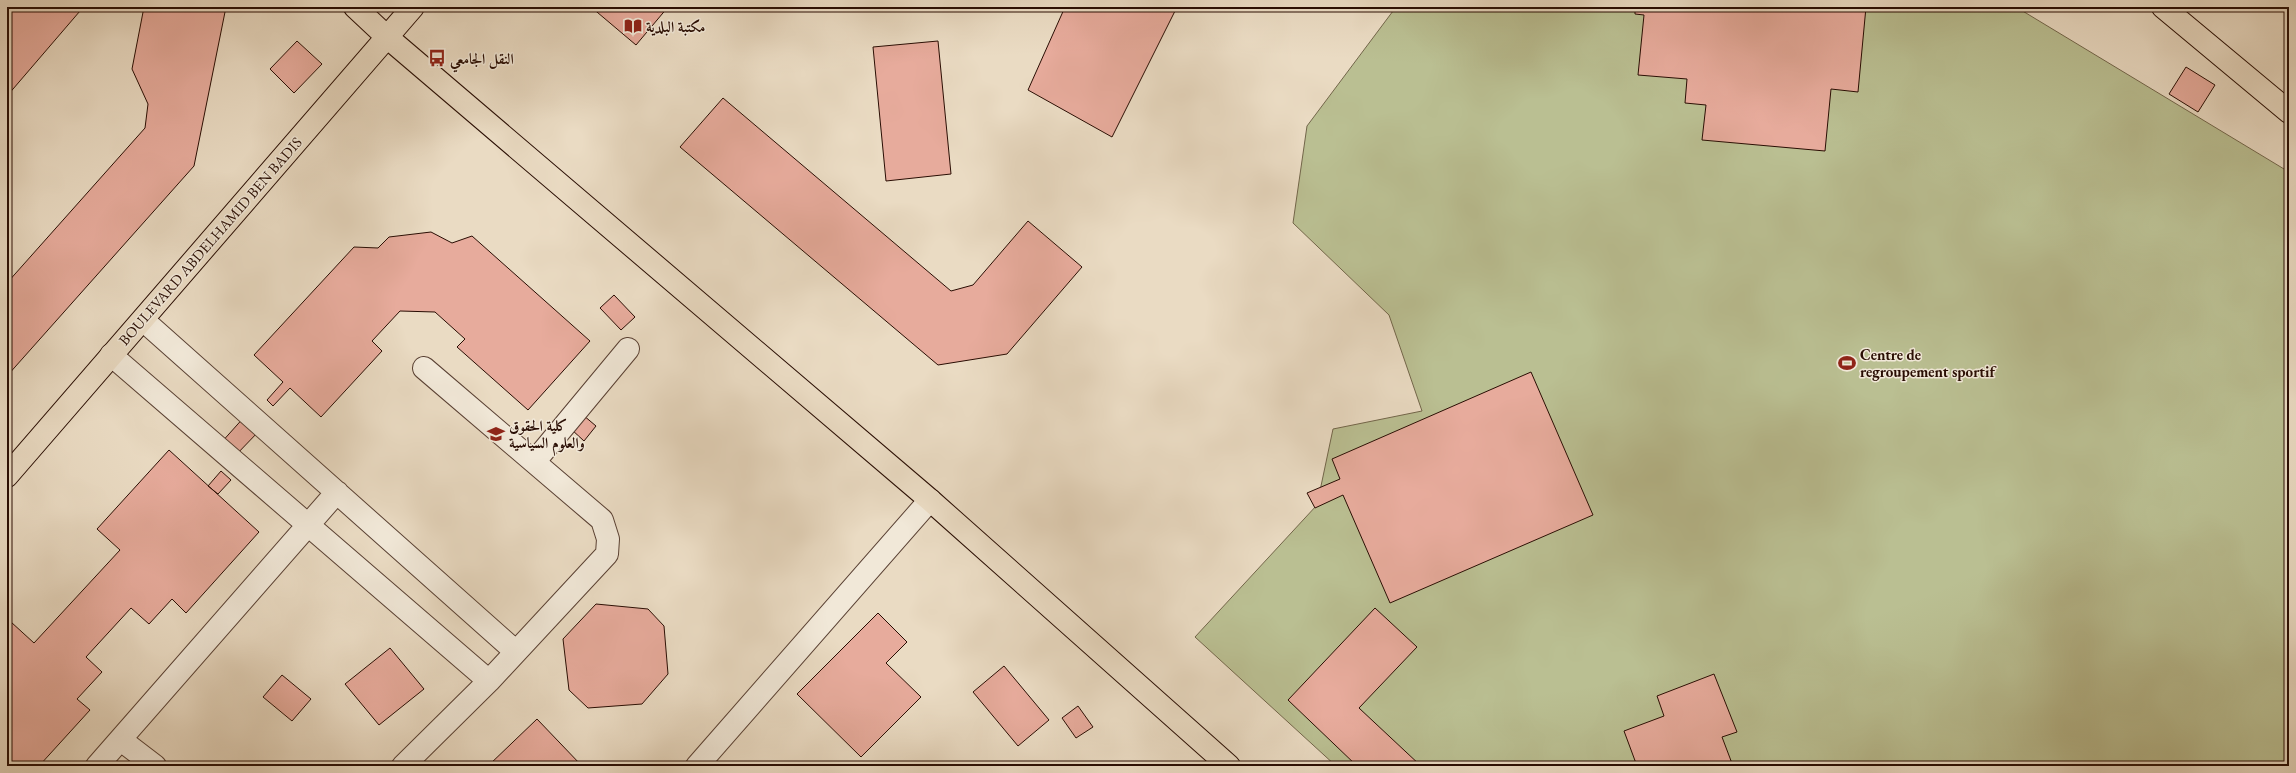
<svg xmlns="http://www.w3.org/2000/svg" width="2296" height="773" font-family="'EB Garamond',Amiri,serif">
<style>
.green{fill:#babf92;stroke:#72664a}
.building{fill:#e7ab9c;stroke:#290d03}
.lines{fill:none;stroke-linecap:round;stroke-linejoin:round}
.minor-casing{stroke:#594033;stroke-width:24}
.major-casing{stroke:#290d03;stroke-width:24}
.minor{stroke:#f1e8d8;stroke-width:22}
.major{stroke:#eadbc3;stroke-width:22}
.labels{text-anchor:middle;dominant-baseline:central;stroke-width:3;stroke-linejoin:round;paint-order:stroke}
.poi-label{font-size:15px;font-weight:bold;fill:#290d03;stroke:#f1e8d8;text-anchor:start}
.street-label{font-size:15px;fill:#290d03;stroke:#f1e8d8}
</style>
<rect width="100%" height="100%" fill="#eadbc3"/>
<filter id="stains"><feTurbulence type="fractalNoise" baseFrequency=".005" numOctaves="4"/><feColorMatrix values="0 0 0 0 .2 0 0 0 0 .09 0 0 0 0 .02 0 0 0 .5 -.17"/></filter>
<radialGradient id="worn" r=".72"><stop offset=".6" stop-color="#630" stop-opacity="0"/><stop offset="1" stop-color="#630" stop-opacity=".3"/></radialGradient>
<!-- green -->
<path class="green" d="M1396,7H2016L2289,172V766H1336L1195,637L1317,505L1333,429L1422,411L1389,315L1293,223L1307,126Z"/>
<!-- building -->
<path class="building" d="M7,7H76L80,11L7,96Z
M144,7H226L194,166L7,376V283L145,128L148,104L132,69Z
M591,7H668L636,45Z
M1065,7H1177L1112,137L1028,90Z
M1635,7H1866L1858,92L1831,89L1825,151L1702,140L1706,105L1685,103L1687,79L1638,75L1644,15L1635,14Z
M297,41L322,64L294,93L270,69Z
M938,41L951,174L886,181L873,47Z
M2186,67L2215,85L2198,112L2169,94Z
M723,98L951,291L973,285L1028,221L1082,267L1007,354L938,365L680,147Z
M431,232L452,243L472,236L590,341L528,410L457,347L465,339L435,312L400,311L372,341L382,351L321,417L290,388L273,406L267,400L283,382L254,355L354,247L378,248L389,237Z
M614,295L635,317L621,330L600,308Z
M1531,372L1593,515L1390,603L1343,495L1315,508L1307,493L1340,479L1332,459Z
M246,415L260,430L234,457L220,444Z
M583,415L596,426L584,441L571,429Z
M169,450L259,532L186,613L172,599L149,624L131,608L86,657L102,672L77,699L90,710L39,766H7V626L11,622L34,643L120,550L97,529Z
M221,471L231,480L218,494L208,486Z
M596,604L648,609L664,626L668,674L642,704L588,708L569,690L563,639Z
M1375,608L1417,647L1359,708L1421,766H1357L1288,700Z
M878,613L907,642L886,663L921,697L861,757L797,694Z
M390,648L424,689L379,725L345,684Z
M1004,666L1049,720L1018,746L973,692Z
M1714,674L1737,732L1722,737L1733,766H1637L1624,731L1664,716L1657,696Z
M282,675L311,699L292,721L263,697Z
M1078,706L1093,727L1076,738L1062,718Z
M537,719L582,766H488Z"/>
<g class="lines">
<!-- minor casing -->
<g class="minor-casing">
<path id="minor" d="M143,320L515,651
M111,355L489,681
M535,461L628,349
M121,740L155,766
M97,766L337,492
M403,766L489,681L607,554L608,539L602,520L424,368
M697,766L930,500"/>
</g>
<!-- major casing -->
<g class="major-casing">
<path id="major" d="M355,7L387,37L930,500L1229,766
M2163,7L2289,112
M7,476L413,7"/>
</g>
<!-- minor -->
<use href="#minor" class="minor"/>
<!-- major -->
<use href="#major" class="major"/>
</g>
<!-- icons -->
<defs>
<g id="library-bare" transform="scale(1.38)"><path d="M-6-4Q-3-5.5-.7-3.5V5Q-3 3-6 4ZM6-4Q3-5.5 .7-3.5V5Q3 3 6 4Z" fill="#8f2418" stroke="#f1e8d8" stroke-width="2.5" paint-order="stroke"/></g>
<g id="bus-bare" transform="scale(1.38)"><path d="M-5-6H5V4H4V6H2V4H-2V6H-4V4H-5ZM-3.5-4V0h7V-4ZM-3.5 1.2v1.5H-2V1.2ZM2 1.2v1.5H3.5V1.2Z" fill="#8f2418" stroke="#f1e8d8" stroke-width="2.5" paint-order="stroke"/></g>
<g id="stadium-bare" transform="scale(1.38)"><path d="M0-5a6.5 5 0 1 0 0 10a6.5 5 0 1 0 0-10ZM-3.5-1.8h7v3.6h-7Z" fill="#8f2418" stroke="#f1e8d8" stroke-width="2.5" paint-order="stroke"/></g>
<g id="university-bare" transform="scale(1.38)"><path d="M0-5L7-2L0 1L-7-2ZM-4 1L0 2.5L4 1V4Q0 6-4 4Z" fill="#8f2418" stroke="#f1e8d8" stroke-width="2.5" paint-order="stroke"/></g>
</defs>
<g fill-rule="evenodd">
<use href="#library-bare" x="633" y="26"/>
<use href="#bus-bare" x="437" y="58"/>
<use href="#stadium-bare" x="1847" y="363"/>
<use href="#university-bare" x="496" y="434"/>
</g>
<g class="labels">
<!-- poi labels -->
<g class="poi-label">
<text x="646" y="26">مكتبة البلدية</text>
<text x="450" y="58">النقل الجامعي</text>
<text x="1860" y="354">Centre de<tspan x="1860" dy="17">regroupement sportif</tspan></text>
<text x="509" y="425">كلية الحقوق<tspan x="509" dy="17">والعلوم السياسية</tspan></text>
</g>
<!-- street labels -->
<g class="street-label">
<text transform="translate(210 241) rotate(-49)">BOULEVARD ABDELHAMID BEN BADIS</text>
</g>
</g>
<!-- margin -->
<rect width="2296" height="773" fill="none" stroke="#eadbc3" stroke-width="24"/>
<rect x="8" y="8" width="2280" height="757" fill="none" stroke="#290d03" stroke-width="2"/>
<rect x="12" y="12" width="2272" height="749" fill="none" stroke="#290d03"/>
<rect width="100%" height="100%" filter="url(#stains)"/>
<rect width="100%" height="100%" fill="url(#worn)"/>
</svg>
